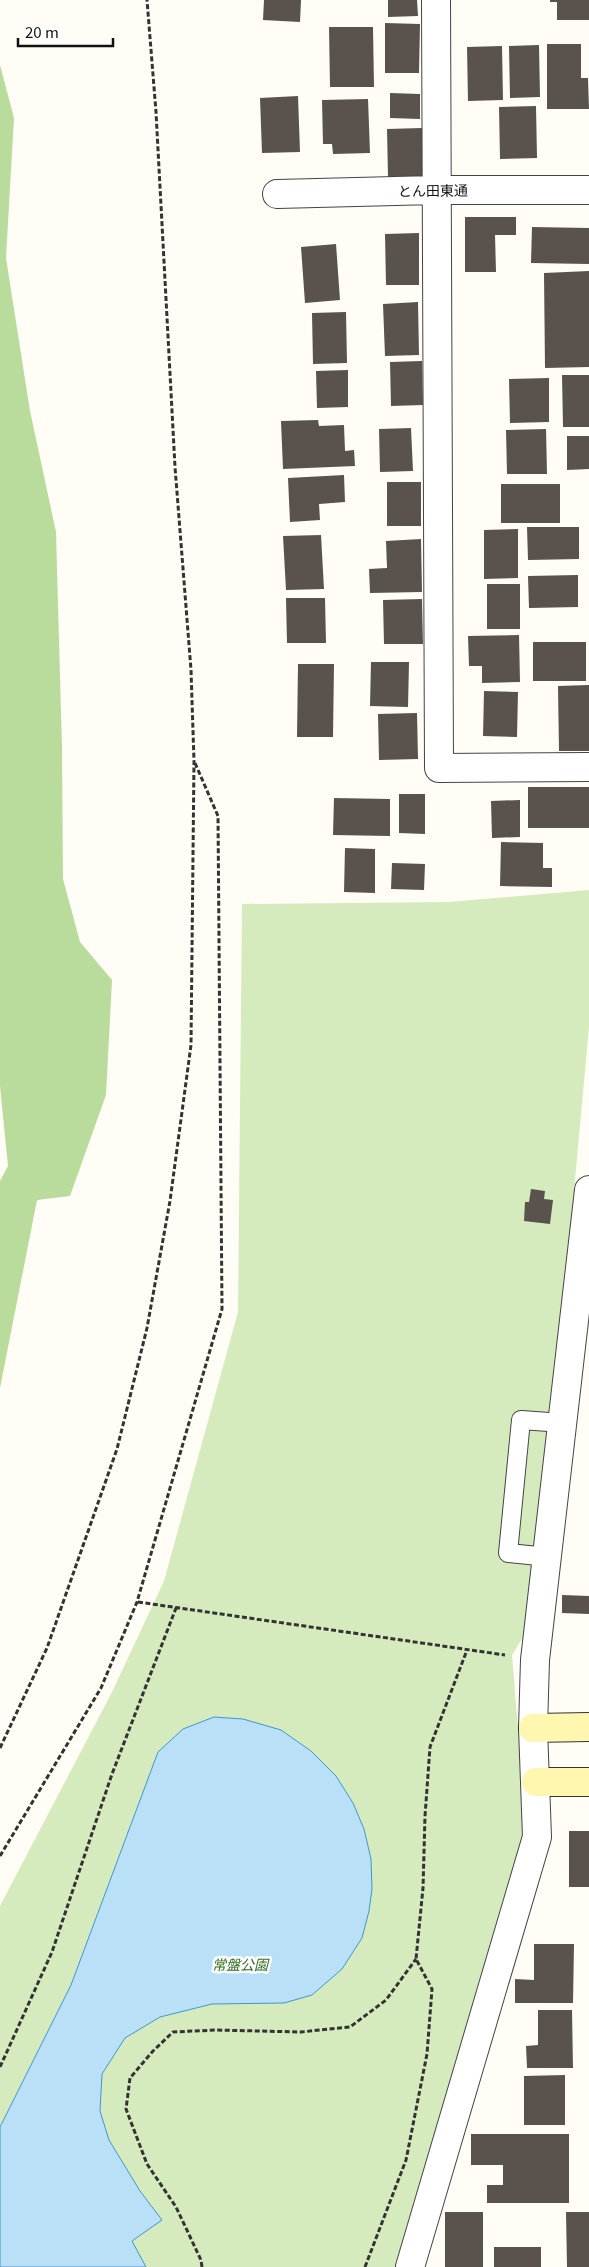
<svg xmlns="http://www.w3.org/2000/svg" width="589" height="2267" font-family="Georgia,'Noto Sans JP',serif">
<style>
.green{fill:#d5ebbd}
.forest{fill:#b9dc9c}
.water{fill:#b9e0f7;stroke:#3f96cf}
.building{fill:#5a524d}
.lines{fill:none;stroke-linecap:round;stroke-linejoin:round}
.lane-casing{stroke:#444;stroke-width:20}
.street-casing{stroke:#444;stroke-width:30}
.secondary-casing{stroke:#333;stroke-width:30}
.path{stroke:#333;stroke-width:3;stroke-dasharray:5 2.5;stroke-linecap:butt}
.lane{stroke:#fff;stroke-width:18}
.street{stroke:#fff;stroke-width:28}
.secondary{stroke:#fff6b0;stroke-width:28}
.labels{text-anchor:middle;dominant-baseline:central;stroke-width:5;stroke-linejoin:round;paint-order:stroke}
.street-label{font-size:14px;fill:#111;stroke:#fff}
.park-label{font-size:14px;font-style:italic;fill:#2f6b1f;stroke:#fff}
</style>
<rect width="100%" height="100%" fill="#fffdf5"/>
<!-- green -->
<path class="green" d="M589,890V1027L555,1397L525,1634L512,1655L527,1839L399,2267H0V1906L112,1692L164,1581L238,1312L242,904L448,902Z"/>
<!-- forest -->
<path class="forest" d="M0,65L14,118L6,258L30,411L56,532L62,748L63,879L80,942L112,980L106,1095L70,1196L37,1200L0,1388V1181L8,1166L0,1086Z"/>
<!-- water -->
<path class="water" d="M214,1717L243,1719L281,1730L311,1751L336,1776L353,1803L364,1829L371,1859L372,1889L369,1911L362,1938L342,1969L312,1995L284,2003L212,2004L160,2017L125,2038L102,2074L100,2111L109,2140L140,2191L162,2220L132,2241L146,2267H0V2127L71,1985L158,1752L183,1729Z"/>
<!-- building -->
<path class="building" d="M264,0H301L300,22L263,20Z
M388,0H417L418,16L388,17Z
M550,0H589V20H557V2H550Z
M385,23L420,24L419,73H385Z
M329,27H373L374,87H330Z
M547,44H581V78H588L589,109H547Z
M539,45L540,97L510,98L509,46Z
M502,46L503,100L468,101L467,47Z
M390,93L420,94V119L390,118Z
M298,96L300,152L262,153L260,98Z
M368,99L370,153L333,154L332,144H323L322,100Z
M536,106L537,158L500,159L499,107Z
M422,128L424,177H388L387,129Z
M465,217H516V235H495L496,272H465Z
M532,227L589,228V264L531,263Z
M419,233V285H386L385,234Z
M336,244L340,300L305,303L301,247Z
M589,271V367L545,368L544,273Z
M418,302L419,355L385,356L383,304Z
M346,312L347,363L313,364L312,313Z
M422,361L423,405L391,406L390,362Z
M348,370V407L317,408L316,371Z
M562,375H589V427H563Z
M549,378V422L510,423L509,379Z
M318,420L319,426L344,425L345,451L354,450L355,466L283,469L281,421Z
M411,428L413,471L380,472L379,429Z
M546,429L547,474H507L506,430Z
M567,436H589V469L567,470Z
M344,475L345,502L319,504L320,520L290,522L288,478Z
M387,482H421V526H387Z
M501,484H560V523H501Z
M527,527H579V559L528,560Z
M518,529V578L484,579V530Z
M321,535L324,589L286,590L283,536Z
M421,539L422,592L370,593L369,569L387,568L386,541Z
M578,575V607L529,608L528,576Z
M487,584H520V629H487Z
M286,598H325L326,643H287Z
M422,599L423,644H384L383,600Z
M519,635L520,682L482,683V666H469L468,636Z
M533,642H586V681H533Z
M371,662H409L408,707L370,706Z
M298,664H334L333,737H297Z
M589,685V751H559L558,686Z
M484,691L518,692L517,737L483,736Z
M417,713L418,759L379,760L378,714Z
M528,787H589V828H528Z
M399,794H425V834L399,833Z
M334,798L390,799V836L333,835Z
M520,800V837L492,838L491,801Z
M501,842L543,843V868H552V887L500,886Z
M345,848L375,849V893L344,892Z
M392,863L425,864L424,890L391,889Z
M531,1189L545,1191L544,1199L553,1200L550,1224L524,1221L525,1202H529Z
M562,1595L589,1596V1614L562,1613Z
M569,1831H589V1887H569Z
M534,1944H574L573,2003H515V1979L534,1980Z
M538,2010H572L573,2068H527L526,2046L538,2045Z
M565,2075V2125H524V2076Z
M471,2134H569V2203H487V2185H503V2165H471Z
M445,2212H483V2267H445Z
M566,2212H589V2267H567Z
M494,2247H541V2267H494Z"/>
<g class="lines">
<!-- lane casing -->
<g class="lane-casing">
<path id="lane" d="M549,1557L508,1553L521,1420L563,1423"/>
</g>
<!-- street casing -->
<g class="street-casing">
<path id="street" d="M436,0L439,768L589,767
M277,194L435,190H589
M410,2267L537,1837L533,1728L535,1660L589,1190"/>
</g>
<!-- secondary casing -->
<g class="secondary-casing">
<path id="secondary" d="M533,1728L589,1727
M536,1782H589"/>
</g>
<!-- path -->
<path class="path" d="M138,1602L505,1655
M0,1748L47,1648L117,1449L147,1328L170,1201L191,1045L194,761L191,670L175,467L156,112L147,0
M0,1856L101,1688L137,1602L222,1309L218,816L195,763
M0,2067L52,1952L112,1774L176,1608
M202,2267L201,2260L176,2207L147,2164L126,2109L130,2078L153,2051L173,2032L216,2030L301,2032L350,2027L386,2000L416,1959
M365,2267L406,2160L427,2054L432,1989L416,1959L423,1888L425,1816L430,1747L467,1650"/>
<!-- lane -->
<use href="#lane" class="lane"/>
<!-- street -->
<use href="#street" class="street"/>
<!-- secondary -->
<use href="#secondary" class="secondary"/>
</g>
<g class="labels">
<!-- street labels -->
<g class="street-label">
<text transform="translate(433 190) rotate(-1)">とん田東通</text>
</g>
<!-- park labels -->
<g class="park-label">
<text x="240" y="1964">常盤公園</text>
</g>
</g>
<!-- scale -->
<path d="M18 38v8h95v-8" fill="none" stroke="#111111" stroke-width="2.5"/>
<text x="25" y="38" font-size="15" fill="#111111" stroke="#ffffff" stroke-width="4" paint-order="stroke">20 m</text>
</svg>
